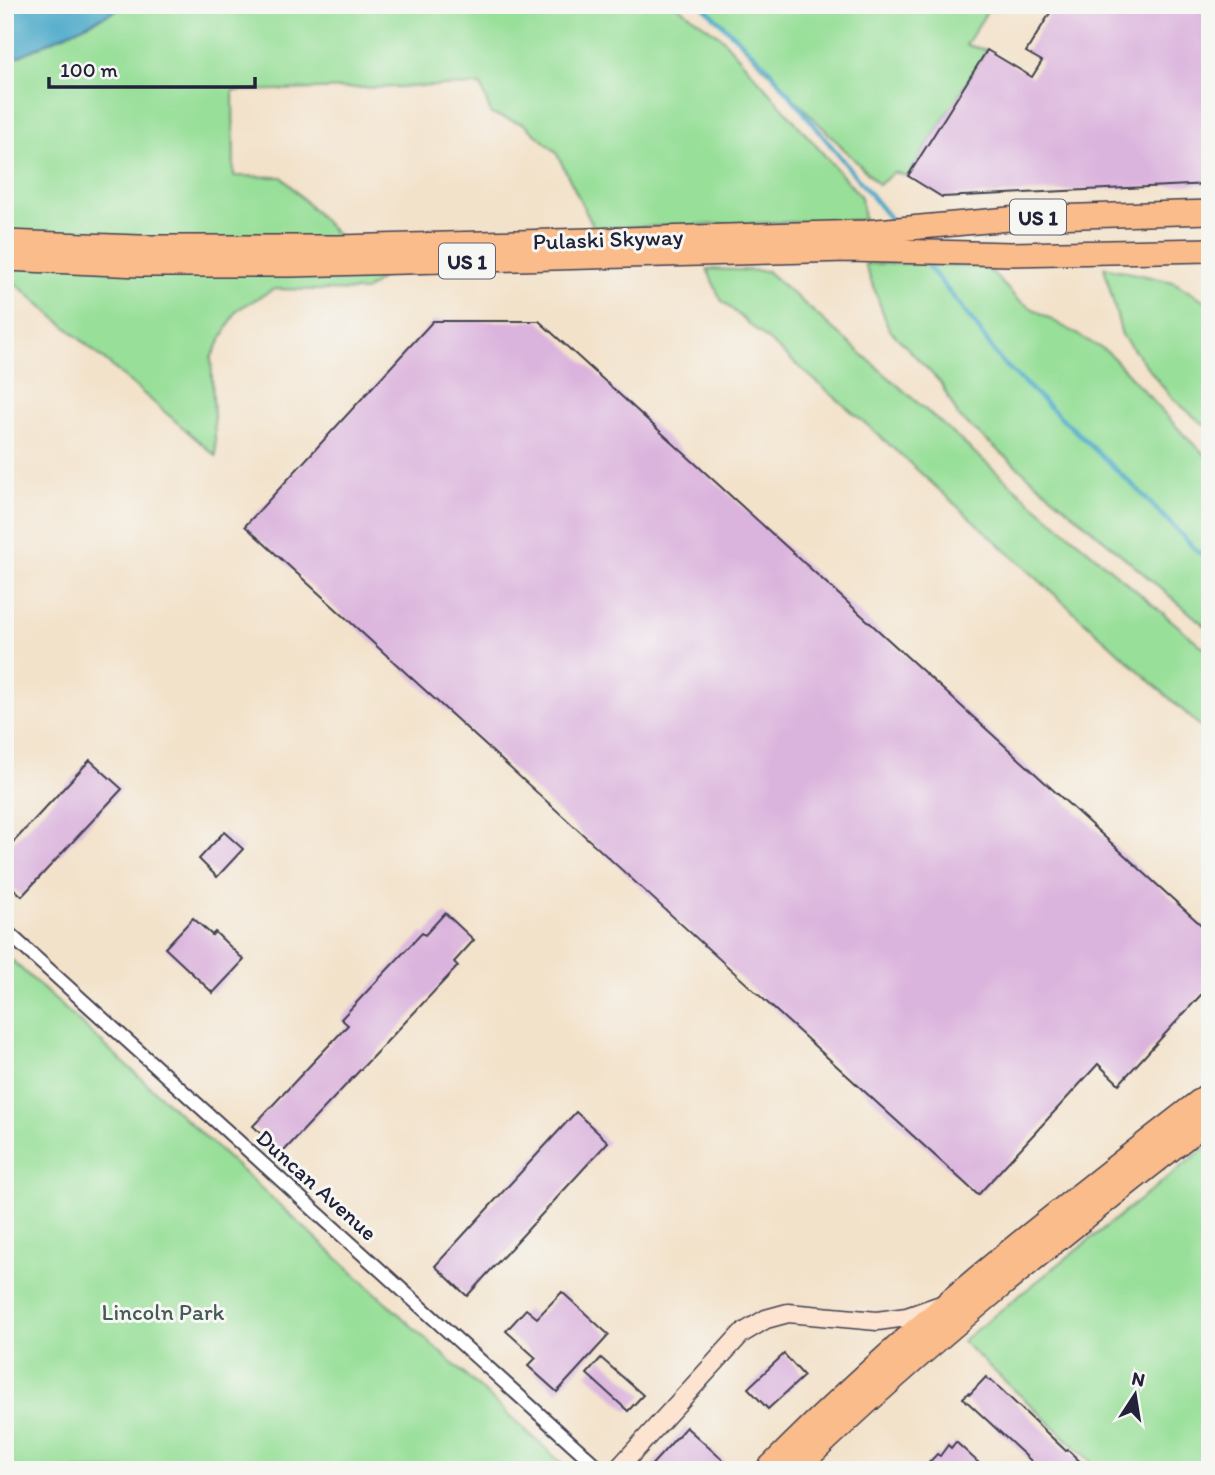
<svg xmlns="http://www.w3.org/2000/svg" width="1215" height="1475" font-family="Itim,sans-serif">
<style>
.green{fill:#98df99;stroke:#5d806a;stroke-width:2}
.water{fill:#4aa8c9;stroke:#366582;stroke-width:2}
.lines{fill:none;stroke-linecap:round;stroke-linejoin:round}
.stream{stroke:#4aa8c9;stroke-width:4.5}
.building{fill:#dbb4dd}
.street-casing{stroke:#413f50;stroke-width:16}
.secondary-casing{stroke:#413f50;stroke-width:21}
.highway-casing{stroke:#413f50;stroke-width:26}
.street{stroke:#fff;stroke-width:12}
.secondary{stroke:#fde4d1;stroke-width:18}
.highway{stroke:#fabc8b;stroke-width:23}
.labels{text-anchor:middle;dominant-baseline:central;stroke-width:6;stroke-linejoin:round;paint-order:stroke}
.shield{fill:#f6f6f2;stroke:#626272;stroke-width:2}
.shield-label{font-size:21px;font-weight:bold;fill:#22223b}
.street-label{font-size:23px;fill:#22223b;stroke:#f6f6f2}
.park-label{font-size:23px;fill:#455b57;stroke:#f6f6f2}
</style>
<rect width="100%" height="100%" fill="#f6f6f2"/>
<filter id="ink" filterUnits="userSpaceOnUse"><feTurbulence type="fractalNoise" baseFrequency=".0143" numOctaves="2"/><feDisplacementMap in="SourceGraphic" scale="14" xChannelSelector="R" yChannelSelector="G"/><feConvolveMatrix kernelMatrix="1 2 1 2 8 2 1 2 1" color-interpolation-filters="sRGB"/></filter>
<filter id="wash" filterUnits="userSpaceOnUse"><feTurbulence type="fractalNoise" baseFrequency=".00686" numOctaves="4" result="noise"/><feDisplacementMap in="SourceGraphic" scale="28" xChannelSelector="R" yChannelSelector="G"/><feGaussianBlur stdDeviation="1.57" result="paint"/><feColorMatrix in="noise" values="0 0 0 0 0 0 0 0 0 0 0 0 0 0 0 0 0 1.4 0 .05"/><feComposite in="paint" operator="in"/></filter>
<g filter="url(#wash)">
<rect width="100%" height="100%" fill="#f3e2ca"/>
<!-- green -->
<path class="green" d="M128,5H676L722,38L861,197L864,220L594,228L556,152L524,124L491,114L481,85L233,91L234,176L282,177L380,280L365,291L274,289L237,310L211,358L216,456L8,277L5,273V63Z
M703,5H991L966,45L987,50L908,176L894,172L879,185Z
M926,263L989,269L1018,300L1109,353L1186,437L1210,459V630L959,417L940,382L889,329L865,264Z
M1104,267L1173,282L1210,304V430L1171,397L1122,335Z
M707,269L767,271L1031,502L1210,653V735L872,429L721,300Z
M5,954L569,1470H5Z
M1210,1144V1470H1100L962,1341Z"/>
<!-- water -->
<path class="water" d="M5,5H128L5,63Z"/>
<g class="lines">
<!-- stream -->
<path class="stream" d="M702,5L768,68L892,221
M924,261L975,324L1000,360L1139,491L1198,552L1210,561"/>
</g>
<g id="blocks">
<!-- building -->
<path class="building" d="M1055,5H1210V184L942,197L908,176L987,50L1032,77L1042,61L1026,52Z
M433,321H539L1210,933V985L1119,1084L1098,1064L978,1195L245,526Z
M90,760L122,789L22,896L5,881V851Z
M224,832L243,849L217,877L199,859Z
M445,913L474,940L454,962L458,966L282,1153L253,1126L348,1025L341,1019L422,933L425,935Z
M193,918L212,935L215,932L244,960L213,993L165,948Z
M576,1112L608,1142L467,1296L435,1266Z
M562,1292L609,1335L557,1392L528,1366L536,1358L506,1331L526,1309L537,1318Z
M784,1354L804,1376L768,1409L748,1388Z
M601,1358L643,1395L628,1411L587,1374Z
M986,1377L990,1381L991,1380L1066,1451L1068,1450L1089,1470H1041L963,1398L968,1393L970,1394Z
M686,1427L734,1470H647Z
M956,1442L980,1464L975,1470H922L937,1454L940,1456L948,1445L951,1448Z"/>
</g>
</g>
<g filter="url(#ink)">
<use href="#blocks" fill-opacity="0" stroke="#413f50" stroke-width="2"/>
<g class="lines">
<!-- street casing -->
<g class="street-casing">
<path id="street" d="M5,930L601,1470"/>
</g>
<!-- secondary casing -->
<g class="secondary-casing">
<path id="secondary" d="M617,1470L741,1334L766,1319L788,1313L877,1321L907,1317L938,1306"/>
</g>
<!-- highway casing -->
<g class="highway-casing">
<path id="highway" d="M5,242L139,247H339L866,232L1020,218L1210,212
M5,259L139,265H291L848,250L1011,254L1210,250
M767,1470C903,1331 1056,1212 1210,1093
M795,1470C926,1343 1066,1231 1210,1119"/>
</g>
<!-- street -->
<use href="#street" class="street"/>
<!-- secondary -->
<use href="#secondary" class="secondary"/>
<!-- highway -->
<use href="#highway" class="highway"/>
</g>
</g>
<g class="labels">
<!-- shield labels -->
<g class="shield">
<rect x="1010" y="199.5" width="56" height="35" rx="5"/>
<rect x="439" y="243.5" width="56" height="35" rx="5"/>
</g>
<g class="shield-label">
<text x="1038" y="217">US 1</text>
<text x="467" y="261">US 1</text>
</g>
<!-- street labels -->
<g class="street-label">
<text transform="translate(608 239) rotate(-2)">Pulaski Skyway</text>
<text transform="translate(317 1185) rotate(42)">Duncan Avenue</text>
</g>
<!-- park labels -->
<g class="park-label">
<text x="163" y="1312">Lincoln Park</text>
</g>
</g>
<!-- margin -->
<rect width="1215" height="1475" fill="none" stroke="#f6f6f2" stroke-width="28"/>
<!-- north arrow -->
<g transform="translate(1135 1395) rotate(12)" stroke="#f6f6f2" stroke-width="5" paint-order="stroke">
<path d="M0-5L12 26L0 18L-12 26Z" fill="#22223b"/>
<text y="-10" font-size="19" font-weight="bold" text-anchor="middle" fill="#22223b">N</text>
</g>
<!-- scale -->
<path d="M49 77v10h206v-10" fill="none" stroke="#22223b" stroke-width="3.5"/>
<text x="60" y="77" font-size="21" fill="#22223b" stroke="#f6f6f2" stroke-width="5" paint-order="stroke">100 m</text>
</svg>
